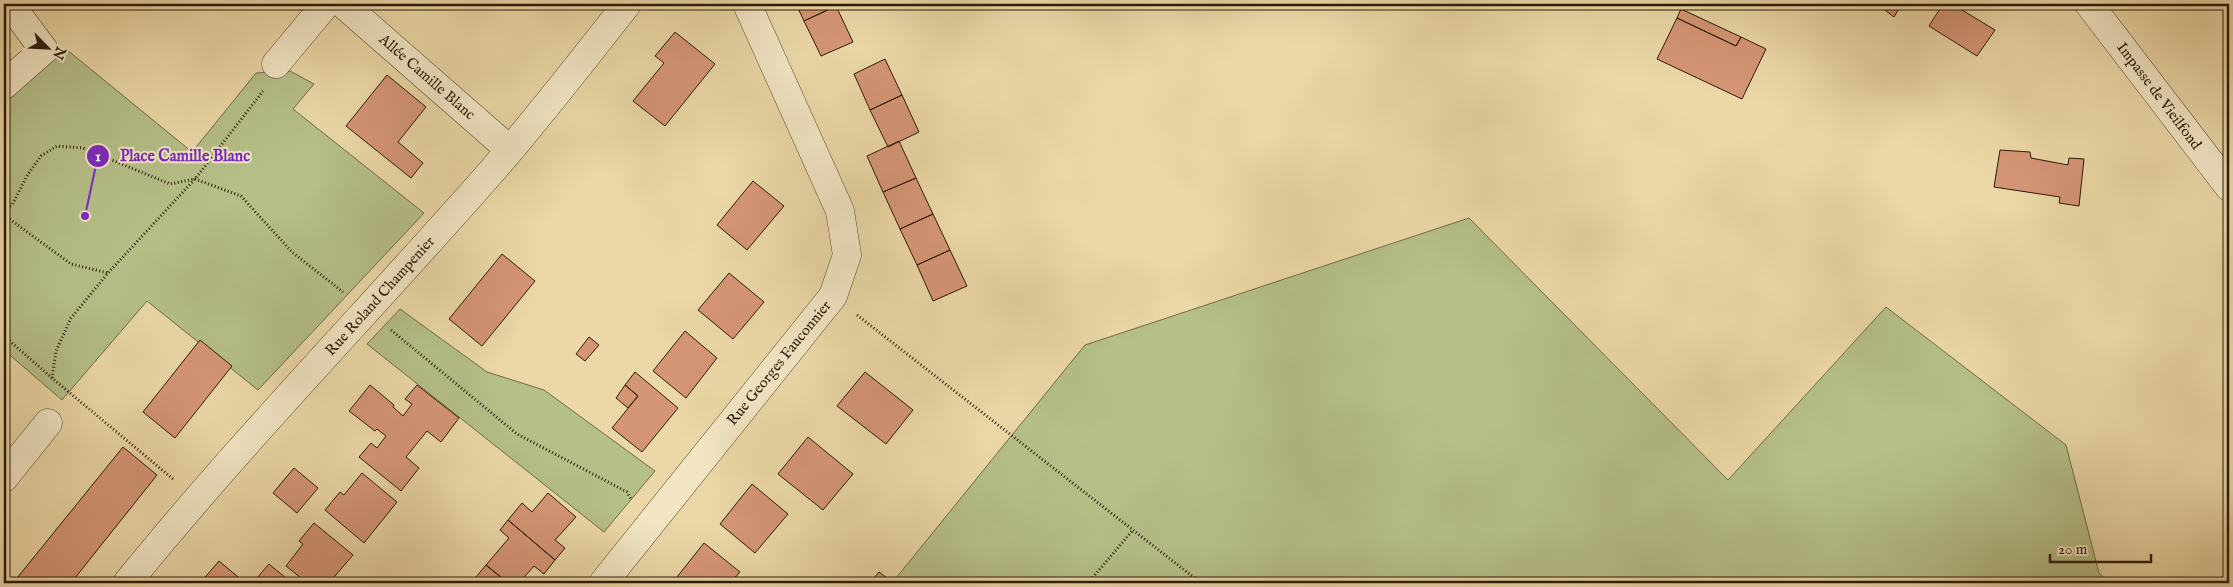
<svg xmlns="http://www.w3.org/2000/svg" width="2233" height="587" font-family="'IM FELL English',serif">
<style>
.green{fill:#b5bf88;stroke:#706c48}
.building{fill:#d59676;stroke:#2b1a09}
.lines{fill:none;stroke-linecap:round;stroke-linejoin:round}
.minor-casing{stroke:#5b4a30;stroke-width:29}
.path{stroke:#2b1a09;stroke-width:3;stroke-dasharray:1 2.5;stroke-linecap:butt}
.minor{stroke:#f2e6c5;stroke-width:28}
.labels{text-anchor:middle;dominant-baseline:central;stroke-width:4;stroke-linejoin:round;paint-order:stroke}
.street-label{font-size:15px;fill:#2b1a09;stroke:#f2e6c5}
.leader{fill:none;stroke:#7b2cbf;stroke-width:2}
.callout-dot{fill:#7b2cbf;stroke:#f2e6c5;stroke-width:2}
.mark-label{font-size:15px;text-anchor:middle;font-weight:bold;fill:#fff}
.callout-label{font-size:16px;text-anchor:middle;font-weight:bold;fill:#7b2cbf;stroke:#f2e6c5;stroke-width:4;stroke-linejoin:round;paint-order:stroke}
</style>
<rect width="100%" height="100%" fill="#ebd8a6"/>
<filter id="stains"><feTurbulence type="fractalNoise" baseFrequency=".004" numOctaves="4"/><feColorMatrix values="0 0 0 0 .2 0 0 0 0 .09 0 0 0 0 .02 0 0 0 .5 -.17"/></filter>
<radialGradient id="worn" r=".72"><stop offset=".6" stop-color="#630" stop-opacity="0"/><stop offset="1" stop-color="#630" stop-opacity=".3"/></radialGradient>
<!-- green -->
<path class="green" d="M66,49L192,152L256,73L290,71L314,84L293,109L424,213L258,390L147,301L62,400L4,350V97Z
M1469,218L1728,480L1886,307L2066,445L2099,573L2110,583H892L1085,345Z
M400,309L487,372L544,390L655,471L604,532L367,344Z"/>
<!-- building -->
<path class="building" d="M796,4H835L836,6L804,21Z
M1877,4H1898L1901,5L1894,17Z
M1943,4H1952L1995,30L1977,56L1929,26Z
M836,6L853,42L821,56L804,21Z
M1681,9L1741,37L1736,46L1677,18Z
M1677,18L1736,46L1741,37L1766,49L1742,99L1657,59Z
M675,32L715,64L665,126L633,101L664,63L655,56Z
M885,59L902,95L870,110L854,74Z
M387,75L426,107L398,142L423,163L411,178L346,126Z
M902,95L919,132L888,147L870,110Z
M899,141L916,178L883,192L867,156Z
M2000,150L2030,152L2031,158L2068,165L2069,158L2084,159L2079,206L2059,203L2060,197L1994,187Z
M916,178L933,214L900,229L883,192Z
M753,181L784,206L747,250L717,225Z
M933,214L950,250L917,265L900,229Z
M950,250L967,286L933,301L917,265Z
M502,254L535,281L482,346L449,319Z
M729,273L764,302L733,339L698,310Z
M685,331L717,358L686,398L653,371Z
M589,337L599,345L585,361L576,354Z
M200,340L232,366L175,438L143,412Z
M635,372L678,408L642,452L612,428L638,396L625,385Z
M865,372L913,410L886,444L837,406Z
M370,385L394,405L393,407L403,416L412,404L405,399L417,385L459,418L441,442L427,431L406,457L419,468L401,491L359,457L371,443L377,448L386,436L377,429L375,431L349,411Z
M625,385L638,396L628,408L616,398Z
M808,437L853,474L823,510L778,474Z
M123,447L157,475L71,583H13Z
M294,468L318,488L297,513L273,493Z
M362,473L397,502L364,543L325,510L340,492L344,495Z
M752,484L788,514L755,553L720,524Z
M548,493L576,517L555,540L565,548L555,560L508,520L522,503L532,512Z
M508,520L555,560L544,574L534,566L519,583H508L486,565L509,538L500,530Z
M314,523L353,555L329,583H307L286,566L303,544L299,541Z
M704,543L740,572L730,583H675L673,582Z
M219,561L243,581L241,583H200Z
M269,564L292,583H262L256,579Z
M486,565L508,583H471Z
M879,572L891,581L890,583H870Z"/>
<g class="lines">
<!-- minor casing -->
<g class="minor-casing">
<path id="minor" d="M343,4L510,150
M2089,4L2229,187
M276,64L326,4
M4,85L44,50L18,15
M4,478L48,423
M127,583C242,441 371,309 492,171C539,117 583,60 627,4
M603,583L833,296L847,255L840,211L747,4"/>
</g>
<!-- path -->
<path class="path" d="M4,210L12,205L28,174L41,156L57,146L83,148L170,184L195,179L241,196L292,252L343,292
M4,215L71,264L108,273
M857,315L1201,583
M391,330L517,434L627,492L631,499
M4,336L52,378
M173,479L52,378L56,351L71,318L108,273L195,179L263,91
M1088,583L1133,530"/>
<!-- minor -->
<use href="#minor" class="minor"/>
</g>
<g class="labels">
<!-- street labels -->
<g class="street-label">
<text transform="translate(427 77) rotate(41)">Allée Camille Blanc</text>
<text transform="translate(2159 96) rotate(53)">Impasse de Vieilfond</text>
<text transform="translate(380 296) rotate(-48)">Rue Roland Champenier</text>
<text transform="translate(779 363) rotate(-51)">Rue Georges Fauconnier</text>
</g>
</g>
<!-- callouts -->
<path class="leader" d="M85 216L98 156"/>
<g class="callout-dot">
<circle cx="85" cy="216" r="5"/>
<circle cx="98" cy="156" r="12"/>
</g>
<g class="mark-label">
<text x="98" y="161">1</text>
</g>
<g class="callout-label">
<text x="185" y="161">Place Camille Blanc</text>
</g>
<!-- margin -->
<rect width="2233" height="587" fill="none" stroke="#ebd8a6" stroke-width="20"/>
<rect x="5" y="5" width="2223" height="577" fill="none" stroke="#2b1a09" stroke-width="2.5"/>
<rect x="10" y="10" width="2213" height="567" fill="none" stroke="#2b1a09"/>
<!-- north arrow -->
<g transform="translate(48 48) rotate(114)" stroke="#f2e6c5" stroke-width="4" paint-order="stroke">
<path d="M0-4L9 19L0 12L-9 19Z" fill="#2b1a09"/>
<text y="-8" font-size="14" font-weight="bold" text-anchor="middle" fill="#2b1a09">N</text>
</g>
<!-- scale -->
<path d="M2050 554v8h101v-8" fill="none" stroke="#2b1a09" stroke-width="2.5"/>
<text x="2058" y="554" font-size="15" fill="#2b1a09" stroke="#f2e6c5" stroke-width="4" paint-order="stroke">20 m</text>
<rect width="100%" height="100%" filter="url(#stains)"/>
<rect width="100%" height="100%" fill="url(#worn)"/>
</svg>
